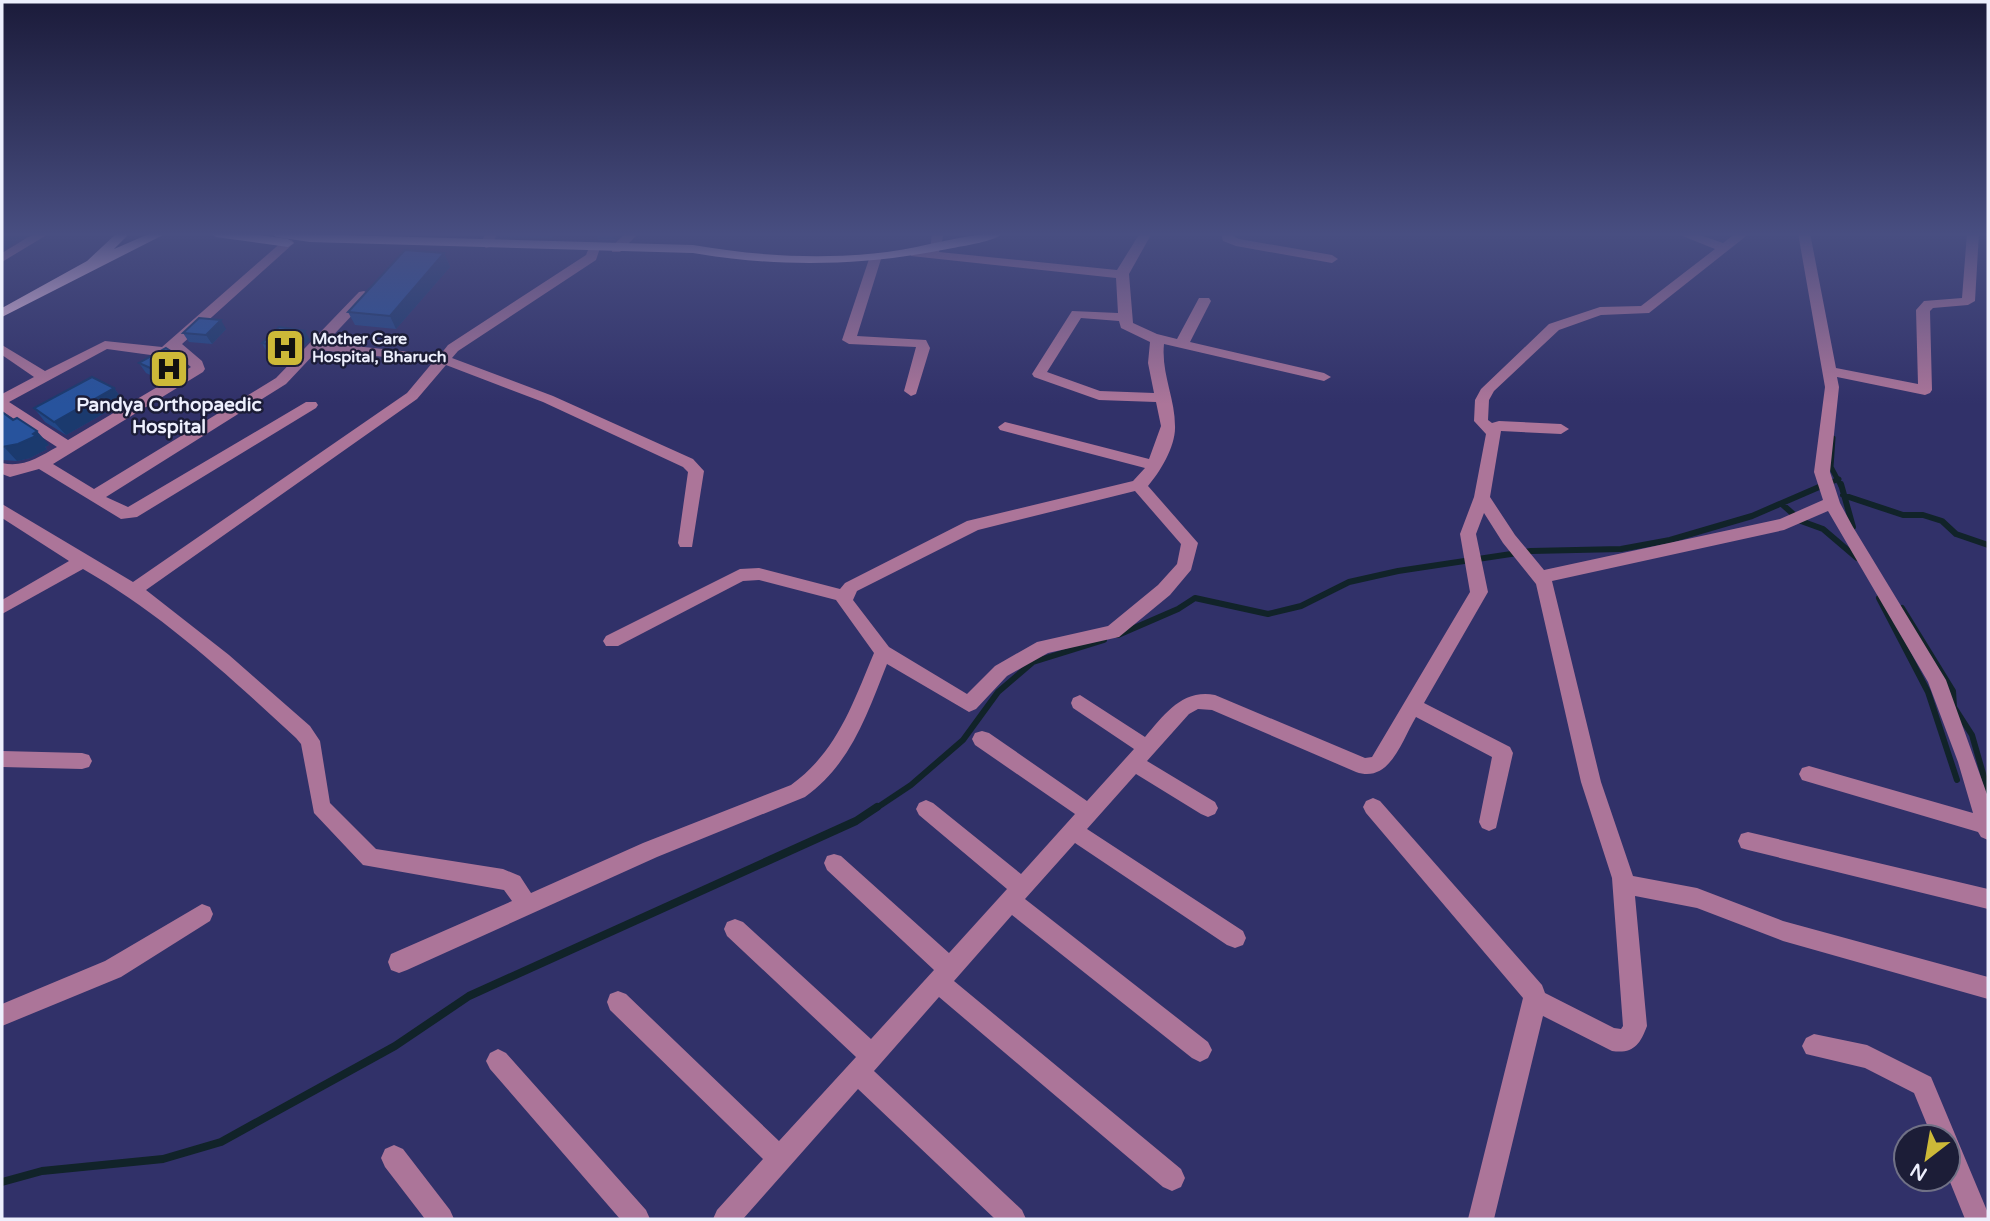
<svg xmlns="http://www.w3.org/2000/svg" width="1990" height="1221" font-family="'Varela Round',sans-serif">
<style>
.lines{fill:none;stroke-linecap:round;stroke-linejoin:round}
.stream-far2{stroke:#112329;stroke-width:5}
.stream-far1{stroke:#112329;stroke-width:6}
.stream{stroke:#112329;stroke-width:8}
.minor{fill:#ac7599;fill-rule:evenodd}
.major{fill:#f7c9e6;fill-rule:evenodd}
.wall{fill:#224787}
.shaded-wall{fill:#1b3a6e}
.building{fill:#27539d;stroke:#1b3a6e;stroke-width:2}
.labels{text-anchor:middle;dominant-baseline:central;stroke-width:5;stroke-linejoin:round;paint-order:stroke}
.far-poi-label{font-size:16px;font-weight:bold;fill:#edeffd;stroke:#1c1d37;text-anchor:start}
.poi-label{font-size:19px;font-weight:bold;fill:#edeffd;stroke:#1c1d37}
</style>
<rect width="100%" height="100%" fill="#313169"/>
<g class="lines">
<!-- stream-far2 -->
<path class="stream-far2" d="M1833,438L1831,467L1841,486
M1822,486L1839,479"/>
<!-- stream-far1 -->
<path class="stream-far1" d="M1841,484L1853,527
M1843,495L1903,515H1923L1942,521L1956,534L1988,545
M1783,505L1801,521L1823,529L1857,558
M1879,598L1928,692L1957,780
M1902,608L1953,691L1954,707L1972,735L1988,791
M1118,635L1178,609L1195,598L1268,614L1301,606L1349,582L1398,571L1531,551L1621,549L1670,540L1752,516L1826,484
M875,809L911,785L963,740L998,692L1033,662L1104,640"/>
<!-- stream -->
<path class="stream" d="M2,1182L42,1171L163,1159L221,1142L395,1046L469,996L856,821L877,807"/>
<!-- minor -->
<path class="minor" d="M35,233H50L2,262V253Z
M486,233H498L490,247L486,248L480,244Z
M626,233H639L620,252H612V246Z
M932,233H944L939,252L1117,270L1140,233H1152L1129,274L1133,323L1157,334L1177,339L1199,298H1209L1211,301L1190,342L1324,373L1331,377L1324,381L1164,344C1161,373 1175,398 1175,426C1176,446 1160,472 1148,486L1198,543L1191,570L1170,595L1119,637L1048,653L1007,676L976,709L969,712L887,664C867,714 851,764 805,797L657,857L407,970L399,973L391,970L388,962L391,954L512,901L504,890L363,865L314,813L301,744L296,738C229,676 162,614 83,569L2,614V600L69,561L2,518V504L133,582L407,393L433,362L318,350L286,384L106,497L128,507L306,402H316L318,405L316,408L137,517L121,519L39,469L10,477L2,474V463C23,468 39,457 57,447L2,411V394L34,377L2,355V345L45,371L105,341L162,347L284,240H292L294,243L182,344L202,361L205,369L203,372L53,464L94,489L276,378L359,292L364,291L371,295L326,343L440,355L448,345L586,255L590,245H598L600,248L596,260L458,351L452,358L553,396L693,459L704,471L692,547H680L678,543L688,472L683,467L543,402L446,365L417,399L146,590L229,655L310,726L320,741L330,803L376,849L503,869L520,876L531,893L643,843L791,785C837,752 853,703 874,653L836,600L759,580L743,581L618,646H606L603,641L606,636L740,569L759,568L840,589L845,583L967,521L1133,481L1145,468L1000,430L998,427L1005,422L1149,459L1161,426L1156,402L1099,400L1034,377L1032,374L1072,311L1118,313L1116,278L911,256V250L930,251ZM1081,318L1119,321L1121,328L1150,342L1148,363L1154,393L1100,391L1047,372ZM107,349L158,356L173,352L191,367L68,440L9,402ZM1135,491L1181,544L1177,564L1158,585L1108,626L1037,642L995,666L967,694L889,647L853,600L857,591L978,530Z
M1221,233H1233V236L1239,239L1332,255L1338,259L1332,263L1236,246L1223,241Z
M1675,233H1694L1723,243L1736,233H1750L1649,313L1601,315L1559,330L1494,391L1489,400L1488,420L1492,423L1499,421L1561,424L1569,429L1561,434L1501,431L1490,497L1515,535L1544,570L1780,519L1823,500L1814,472L1825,387L1798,233H1810L1836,368L1918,384L1916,310L1924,301L1962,298L1967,233H1979L1975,301L1968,305L1933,308L1930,311L1932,390L1930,393L1925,395L1837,377L1839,387L1830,472L1840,503L1853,527L1946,680L1988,797V840L1981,837L1978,832L1802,780L1799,774L1802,768L1809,766L1973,813L1958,762L1928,682L1828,511L1784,530L1552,581L1601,782L1633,876L1697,888L1783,921L1988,977V999L1783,941L1697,908L1635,896L1647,1026C1640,1045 1633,1054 1612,1051L1543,1016L1494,1219H1468L1523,998L1366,813L1363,807L1366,801L1373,798L1380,801L1542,985L1545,993L1614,1028L1621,1029L1623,1026L1612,878L1581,782L1536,584L1503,543L1484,513L1476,534L1488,592L1424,703L1510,747L1513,753L1496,828L1489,831L1482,828L1479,822L1492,757L1416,717C1402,740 1390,784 1356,772L1212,710L1198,709L1189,714L1147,761L1215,802L1218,808L1215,814L1208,817L1201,814L1136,774L1087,829L1243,931L1246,938L1243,945L1235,948L1227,945L1075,843L1025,899L1208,1042L1212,1050L1208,1058L1200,1062L1192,1058L1012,915L954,981L1181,1169L1185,1178L1181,1187L1172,1191L1163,1187L939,997L874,1071L1022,1210L1026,1219H995L858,1089L743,1219H713L717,1210L763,1159L610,1010L607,1002L610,994L618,991L626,994L779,1141L856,1057L727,936L724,929L727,922L735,919L743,922L871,1039L934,970L827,870L824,863L827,856L834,854L841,856L949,953L1007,889L919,815L916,809L919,803L926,800L933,803L1021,874L1075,814L975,745L972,739L975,733L982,731L989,733L1087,801L1134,749L1073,708L1071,703L1073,698L1080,695L1145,737C1165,714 1182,689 1215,695L1365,758L1372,757L1470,592L1460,534L1474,497L1486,434L1474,421L1475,400L1481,389L1549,324L1600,307L1641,306L1715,249Z
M875,255L881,259L857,336L926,340L930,348L916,394L911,396L904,391L916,347L849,344L842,340L869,259Z
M2,751L82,753L89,755L92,761L89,767L82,769L2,767Z
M1748,832L1988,889V909L1748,850L1741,848L1738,841L1741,834Z
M202,904L210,907L213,914L210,921L121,977L2,1026V1004L105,961Z
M1814,1034L1867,1045L1931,1077L1988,1213V1219H1965L1948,1177V1137H1932L1914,1093L1865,1068L1806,1054L1802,1046L1806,1038Z
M498,1049L506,1053L646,1210L650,1219H620L490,1069L486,1061L490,1053Z
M394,1145L403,1149L450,1210L454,1219H425L385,1167L381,1158L385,1149Z"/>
<!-- major -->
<path class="major" d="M117,233H130L114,249L151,233L163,235L2,317V308L87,261Z
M210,233H244L288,239L294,243L288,247L216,237Z
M270,233L693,245C757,256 822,260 887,252C926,247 965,233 1004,233C992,242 968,245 953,248C866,266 781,268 693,253L310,242L276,237Z"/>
</g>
<!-- wall -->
<path class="wall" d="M497,233H555L552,238L499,237Z
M596,233H622L614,240H598Z
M444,253L450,267L396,329L355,325L348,312Z
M226,329L212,344L189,342L183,333Z
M310,340L293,356L267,353L262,343Z
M180,357L186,367L163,381L146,373L139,363Z
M114,388L124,402L66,435L45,422L34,408Z
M2,412L49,445L45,447L47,449L30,458L17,461L2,460V461Z"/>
<!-- shaded-wall -->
<path class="shaded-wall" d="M2,233H30L2,251Z
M612,233H622L614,240Z
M444,253L450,267L396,329L390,316Z
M221,320L226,329L212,344L206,335Z
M305,331L310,340L293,356L288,347Z
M180,357L186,367L163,381L157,371Z
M114,388L124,402L66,435L54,422Z
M37,431L49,445L45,447L47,449L30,458L17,461L5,448Z"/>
<!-- building -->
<path class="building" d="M405,250L444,253L390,316L348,312Z
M199,318L221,320L206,335L183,333Z
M279,327L305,331L288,347L262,343Z
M166,348L180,357L157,371L139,363Z
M92,377L114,388L54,422L34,408Z
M2,412L13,420L17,418L37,431L33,434L36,436L18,444L2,447Z"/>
<!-- sky -->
<linearGradient id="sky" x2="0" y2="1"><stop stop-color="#1b1b3a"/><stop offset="0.58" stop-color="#484e81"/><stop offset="1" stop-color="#484e81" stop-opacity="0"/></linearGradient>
<rect width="1990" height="404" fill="url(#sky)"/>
<!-- icons -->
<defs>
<g id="hospital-square" transform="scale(2.0125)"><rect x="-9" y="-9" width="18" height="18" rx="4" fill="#cdb938" stroke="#1c1d37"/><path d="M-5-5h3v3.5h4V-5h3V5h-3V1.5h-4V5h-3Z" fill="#111"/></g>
</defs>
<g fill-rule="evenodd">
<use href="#hospital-square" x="285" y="348"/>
<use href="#hospital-square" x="169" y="369"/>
</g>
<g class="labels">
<!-- far-poi labels -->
<g class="far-poi-label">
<text x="312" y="339">Mother Care<tspan x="312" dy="18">Hospital, Bharuch</tspan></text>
</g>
<!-- poi labels -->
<g class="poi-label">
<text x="169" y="405">Pandya Orthopaedic<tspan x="169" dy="22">Hospital</tspan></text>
</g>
</g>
<!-- border -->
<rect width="1990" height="1221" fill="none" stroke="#edeffd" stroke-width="7"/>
<!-- north arrow -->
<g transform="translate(1927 1158) rotate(211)"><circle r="33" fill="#1c1d37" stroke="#707186" stroke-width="2"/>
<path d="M0-5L12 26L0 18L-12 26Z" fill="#cdb938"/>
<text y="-10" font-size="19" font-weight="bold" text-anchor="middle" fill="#edeffd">N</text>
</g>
</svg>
